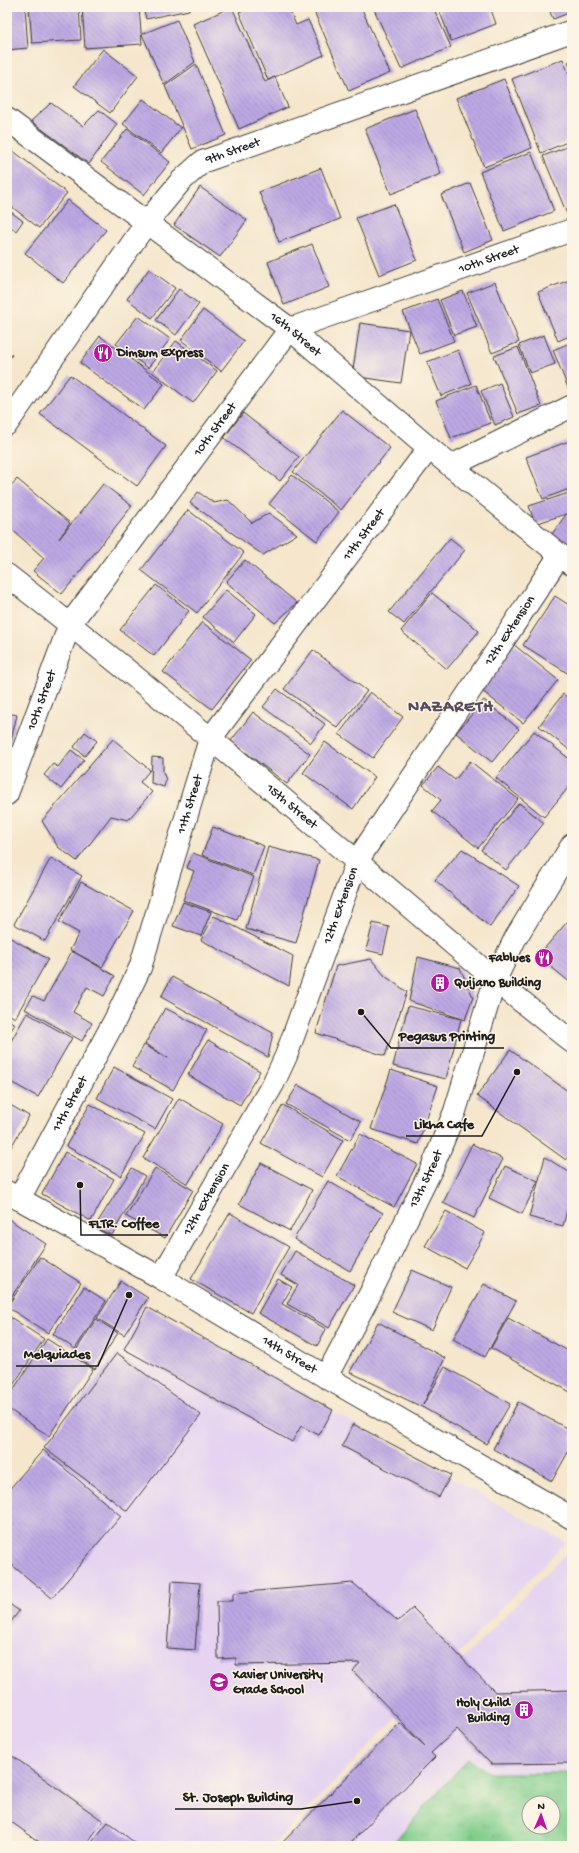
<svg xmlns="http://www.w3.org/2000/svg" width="579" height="1853" font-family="'Gochi Hand',sans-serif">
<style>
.built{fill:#e5d3f1;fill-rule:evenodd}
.grass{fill:url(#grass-tufts);stroke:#4e7454;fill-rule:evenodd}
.building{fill:url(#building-back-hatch)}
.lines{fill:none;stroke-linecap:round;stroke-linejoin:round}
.minor-casing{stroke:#3d3a36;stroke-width:24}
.tertiary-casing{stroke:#3d3a36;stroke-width:24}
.minor{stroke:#fff;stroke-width:22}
.tertiary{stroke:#fff;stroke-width:22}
.labels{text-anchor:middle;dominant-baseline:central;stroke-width:3;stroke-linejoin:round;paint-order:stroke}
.street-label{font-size:13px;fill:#1c1c1c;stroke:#fcf5e5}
.poi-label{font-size:13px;font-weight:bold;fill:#1c1c1c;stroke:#fcf5e5;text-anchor:start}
.district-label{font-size:17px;font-weight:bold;letter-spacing:1px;fill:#544d62;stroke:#fcf5e5}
.leader{fill:none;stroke:#1c1c1c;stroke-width:1.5}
.callout-dot{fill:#1c1c1c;stroke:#fcf5e5;stroke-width:1.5}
.callout-label{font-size:14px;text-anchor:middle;font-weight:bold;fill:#1c1c1c;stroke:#fcf5e5;stroke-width:3;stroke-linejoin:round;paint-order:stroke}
</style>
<defs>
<pattern id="grass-tufts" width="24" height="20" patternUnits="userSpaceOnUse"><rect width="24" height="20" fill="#80cd8c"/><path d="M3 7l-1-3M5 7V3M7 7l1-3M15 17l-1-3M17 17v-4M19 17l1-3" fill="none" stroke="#6eaf78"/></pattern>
<pattern id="building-back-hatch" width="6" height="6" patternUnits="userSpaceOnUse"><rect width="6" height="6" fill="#bca7e3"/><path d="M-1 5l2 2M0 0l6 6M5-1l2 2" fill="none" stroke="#a18fc2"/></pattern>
</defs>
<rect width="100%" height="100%" fill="#fcf5e5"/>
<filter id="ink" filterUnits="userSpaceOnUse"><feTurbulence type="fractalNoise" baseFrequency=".025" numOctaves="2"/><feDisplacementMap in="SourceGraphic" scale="8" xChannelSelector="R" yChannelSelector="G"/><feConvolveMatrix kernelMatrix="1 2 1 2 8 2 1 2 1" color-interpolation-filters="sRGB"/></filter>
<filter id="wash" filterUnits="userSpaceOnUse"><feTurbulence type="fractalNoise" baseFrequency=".012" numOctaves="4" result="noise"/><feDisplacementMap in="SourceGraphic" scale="16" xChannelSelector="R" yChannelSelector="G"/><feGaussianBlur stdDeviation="0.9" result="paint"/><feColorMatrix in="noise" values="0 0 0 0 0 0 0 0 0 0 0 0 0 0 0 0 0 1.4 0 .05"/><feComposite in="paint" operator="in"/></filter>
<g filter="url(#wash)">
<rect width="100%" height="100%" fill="#f5e6cc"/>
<!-- built -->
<path class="built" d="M145,1307L566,1542L272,1846H40L7,1823V1503Z
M571,1548L572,1846H281ZM529,1803H553V1827H529Z"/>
<!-- grass -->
<path class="grass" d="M468,1759L489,1773H572V1846H390ZM529,1803H553V1827H529Z"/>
<g id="blocks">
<!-- building -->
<path class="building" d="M7,7H25L28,48L7,50Z
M29,7H79L81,40L32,43Z
M82,7H139L142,44L85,48Z
M143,7H189V10L146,19Z
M232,7L265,82L275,77L288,107L239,129L193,24Z
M251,7H288L296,25L308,20L324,55L268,80L239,12Z
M312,7H361L390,73L349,91Z
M373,7H433L451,47L401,69Z
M438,7H490L496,24L451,41Z
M548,7H572V12L553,19Z
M177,20L195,62L164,85L142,34Z
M103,49L138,76L110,113L74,86Z
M563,59L572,82V140L541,153L512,79Z
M572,60V72L568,62Z
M196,64L226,135L192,149L165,86Z
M504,79L532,148L484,167L456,98Z
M143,99L181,128L161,153L123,124Z
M51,103L83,126L99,110L117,124L89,164L31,121Z
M415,109L441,174L391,194L365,129Z
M127,129L170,162L144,195L101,162Z
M572,145V212L567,214L543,156Z
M7,146L67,193L39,228L7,203Z
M531,152L554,211L504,231L480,172Z
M321,168L340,219L279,242L259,192Z
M470,183L493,240L464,252L441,195Z
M200,187L247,220L220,257L174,225Z
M68,200L106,230L63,283L25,253Z
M394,204L417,260L379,275L356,218Z
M7,209L23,221L16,231L7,224Z
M312,244L329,287L284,305L268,262Z
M149,269L175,288L152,318L127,299Z
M572,279V335L558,341L538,292Z
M495,282L519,342L492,353L467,293Z
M179,289L199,304L176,335L156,320Z
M463,291L477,327L454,335L440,300Z
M437,299L454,341L420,354L403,312Z
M203,310L244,341L221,371L181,340Z
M138,316L170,339L148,368L116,344Z
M360,323L409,330L401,383L352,376Z
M544,335L555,364L530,373L519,345Z
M100,336L164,384L144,410L80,363Z
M176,341L217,371L193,403L152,372Z
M572,342V398L553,350Z
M518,347L541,406L518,414L494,356Z
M458,350L471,384L441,396L427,362Z
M7,351L12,355L7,362Z
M70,375L166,446L137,486L40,414Z
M500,383L514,417L495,425L481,391Z
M476,385L491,423L451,438L436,401Z
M342,410L390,448L341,510L293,472Z
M243,413L299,457L280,481L224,438Z
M572,440V488L543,499L526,457Z
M292,475L339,512L317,541L269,504Z
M17,479L70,523L59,539L103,484L132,506L62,594L33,571L44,558L7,525V490Z
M198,492L214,503L228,500L252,523L269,513L297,534L263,555L190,503Z
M572,492V512L535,524L529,506Z
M188,510L244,553L197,613L141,570Z
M567,513L572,517V558L547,541Z
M450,538L465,550L404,624L389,612Z
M245,560L297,603L275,623L226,582Z
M156,585L189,611L154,656L120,630Z
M226,590L256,614L234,642L203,617Z
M432,593L479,631L447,669L401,631Z
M555,596L572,607V676L523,645Z
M202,622L251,660L212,709L163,672Z
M513,644L558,680L523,723L477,687Z
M313,650L367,691L338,728L284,689Z
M277,689L325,724L311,743L263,707Z
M370,692L403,717L373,758L339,734Z
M563,694L572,701V752L539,726Z
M484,700L519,729L492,762L456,733Z
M253,712L310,754L287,784L231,741Z
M7,713L17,715L9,748L7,747Z
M534,731L572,761V783L544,817L496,778Z
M85,732L97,741L85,756L74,747Z
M113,739L150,770L140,782L152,792L128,820L111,816L77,861L58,847L42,821Z
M325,742L375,777L353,809L303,773Z
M71,750L84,760L61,789L44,775L53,764L58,767Z
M152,757L163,758V772L166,780L164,787L151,783Z
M470,761L518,799L478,848L432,811L441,800L423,785L438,767L455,780Z
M519,803L544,823L506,870L481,850Z
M213,827L264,846L253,875L202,855Z
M268,847L319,860L296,943L246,929Z
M462,849L519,886L490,927L435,880Z
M193,853L254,877L237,920L183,900L194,871L187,868Z
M51,858L82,876L45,941L14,924Z
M81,882L134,911L102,967L70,950L79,933L59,922Z
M183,902L211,912L201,936L173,926Z
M214,916L293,956L289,986L201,940Z
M567,922L572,926V984L538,956Z
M373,923L389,927L383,954L366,950Z
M7,936L48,959L15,1018L7,1013Z
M72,951L115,976L104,996L87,987L73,1012L92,1023L82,1041L25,1009L33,996L44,1001Z
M418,957L460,968L473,997L465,1020L409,1001Z
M371,959L385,976L407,992L385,1056L316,1033L336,966Z
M172,977L273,1033L268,1057L161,997Z
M408,1006L461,1019L446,1079L393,1066Z
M165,1008L207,1030L173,1090L132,1067L144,1045L168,1058L145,1044Z
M27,1013L72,1038L38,1097L7,1080V1048Z
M7,1019L15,1024L7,1037Z
M208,1040L260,1071L240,1105L188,1075Z
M510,1050L572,1094V1152L566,1160L477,1096Z
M114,1067L172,1099L155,1129L97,1098Z
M391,1070L438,1086L418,1144L371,1129Z
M298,1085L361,1122L350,1140L286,1104Z
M179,1098L223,1124L188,1184L143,1158Z
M7,1103L29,1116L7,1154Z
M90,1104L145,1134L121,1176L66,1146Z
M283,1105L343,1140L322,1177L261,1143Z
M360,1134L417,1164L394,1207L337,1176Z
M472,1144L503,1159L474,1218L443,1203Z
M65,1152L114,1179L91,1221L42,1194Z
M545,1157L572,1174V1191L563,1226L529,1217Z
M261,1163L312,1190L290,1231L239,1204Z
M505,1166L538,1181L522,1214L489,1198Z
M132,1168L145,1176L112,1235L94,1228Z
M155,1168L193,1190L165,1238L126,1216Z
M328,1181L383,1213L350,1271L294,1239Z
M446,1211L485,1233L465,1268L425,1246Z
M230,1213L289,1247L251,1313L191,1279Z
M7,1218L46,1244L8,1302L7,1301Z
M295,1251L354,1285L329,1328L287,1304L298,1285L281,1275Z
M40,1257L81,1283L48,1333L7,1307Z
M412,1270L451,1287L432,1330L392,1312Z
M278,1279L292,1287L282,1304L326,1329L317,1346L258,1313Z
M121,1281L148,1298L124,1335L97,1318Z
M484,1284L516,1301L485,1357L453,1339Z
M84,1287L106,1301L75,1349L53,1334Z
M147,1307L333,1410L319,1435L301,1426L292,1442L124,1349Z
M7,1315L44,1339L7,1394Z
M508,1318L572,1353V1393L491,1348Z
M96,1319L118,1333L95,1369L73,1355Z
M378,1322L445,1358L423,1405L445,1367L510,1404L487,1444L422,1407L350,1372Z
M47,1339L93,1369L49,1436L7,1408V1399Z
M117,1353L201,1415L127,1511L44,1448Z
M518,1402L572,1431V1445L552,1481L493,1449Z
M353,1424L451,1475L439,1497L342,1446Z
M43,1450L121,1516L52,1598L7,1561V1492Z
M172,1581L200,1583L195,1650L167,1648Z
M353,1583L398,1621L413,1608L495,1692L572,1690V1763L491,1764L457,1729L431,1753L435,1757L347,1846H279L400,1723L425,1746L353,1671L360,1663L236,1665V1658L218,1659L217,1601H233V1593Z
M7,1602L19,1611L7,1627Z
M7,1752L103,1821L85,1846H45L7,1819Z
M108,1822L139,1846H89Z"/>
</g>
</g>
<g filter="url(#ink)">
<use href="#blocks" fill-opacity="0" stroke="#3d3a36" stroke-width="1"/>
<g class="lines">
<!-- minor casing -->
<g class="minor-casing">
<g id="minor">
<path id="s1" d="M7,119L290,329L429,448L571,564"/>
<path id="s2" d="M7,424L147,222L181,181L202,162L572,31"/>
<path d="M451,466L572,406"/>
<path id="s3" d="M7,794L70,624L290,329L572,230"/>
<path id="s4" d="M7,1192L161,1278L326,1377L572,1518"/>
<path id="s5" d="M19,1199L116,1018L140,968L210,739L429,448"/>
<path id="s6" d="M161,1278L273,1084L286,1056L357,861L560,555"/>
<path id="s7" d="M326,1377L369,1296L432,1168L455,1111L495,980L572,1042"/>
</g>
</g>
<!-- tertiary casing -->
<g class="tertiary-casing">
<g id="tertiary">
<path id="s8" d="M7,575C174,705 335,842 495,980L515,939L572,845"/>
</g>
</g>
<!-- minor -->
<use href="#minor" class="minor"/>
<!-- tertiary -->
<use href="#tertiary" class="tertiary"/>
</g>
</g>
<!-- icons -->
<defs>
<g id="restaurant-disc" transform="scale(1)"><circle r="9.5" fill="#b5179e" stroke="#fcf5e5"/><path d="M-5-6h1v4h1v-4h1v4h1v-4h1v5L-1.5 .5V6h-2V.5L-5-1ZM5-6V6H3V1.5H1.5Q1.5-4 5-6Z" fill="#fff"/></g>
<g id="building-disc" transform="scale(1)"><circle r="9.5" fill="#b5179e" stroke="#fcf5e5"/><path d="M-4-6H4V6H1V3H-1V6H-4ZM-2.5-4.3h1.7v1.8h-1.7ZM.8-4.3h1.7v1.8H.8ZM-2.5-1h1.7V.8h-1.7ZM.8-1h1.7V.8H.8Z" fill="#fff"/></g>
<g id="school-disc" transform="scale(1)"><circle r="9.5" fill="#b5179e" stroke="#fcf5e5"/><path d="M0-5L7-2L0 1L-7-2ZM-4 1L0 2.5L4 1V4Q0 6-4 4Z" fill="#fff"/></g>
</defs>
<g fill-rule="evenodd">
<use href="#restaurant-disc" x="103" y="353"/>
<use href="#restaurant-disc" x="544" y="958"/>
<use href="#building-disc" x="440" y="983"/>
<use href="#school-disc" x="219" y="1682"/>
<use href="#building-disc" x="524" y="1710"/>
</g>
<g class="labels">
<!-- street labels -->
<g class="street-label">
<text stroke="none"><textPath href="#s2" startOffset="360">9th Street</textPath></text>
<text stroke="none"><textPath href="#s3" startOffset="760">10th Street</textPath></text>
<text stroke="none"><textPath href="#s1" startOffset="360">16th Street</textPath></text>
<text stroke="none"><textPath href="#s3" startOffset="424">10th Street</textPath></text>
<text stroke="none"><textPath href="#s5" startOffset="756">11th Street</textPath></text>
<text stroke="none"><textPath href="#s6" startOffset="739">12th Extension</textPath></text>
<text stroke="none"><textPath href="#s3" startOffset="100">10th Street</textPath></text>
<text stroke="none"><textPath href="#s5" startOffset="432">11th Street</textPath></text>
<text stroke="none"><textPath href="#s8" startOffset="367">15th Street</textPath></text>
<text stroke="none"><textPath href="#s6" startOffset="415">12th Extension</textPath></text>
<text stroke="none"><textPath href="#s5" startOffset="108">11th Street</textPath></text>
<text stroke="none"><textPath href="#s7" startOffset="222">13th Street</textPath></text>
<text stroke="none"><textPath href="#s6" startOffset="91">12th Extension</textPath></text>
<text stroke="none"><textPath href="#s4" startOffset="326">14th Street</textPath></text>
</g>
<!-- poi labels -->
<g class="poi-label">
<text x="117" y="353">Dimsum Express</text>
<text x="530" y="958" text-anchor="end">Fablues</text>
<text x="454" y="983">Quijano Building</text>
<text x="233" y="1675">Xavier University<tspan x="233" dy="15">Grade School</tspan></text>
<text x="510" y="1703" text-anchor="end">Holy Child<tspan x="510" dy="15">Building</tspan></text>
</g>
<!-- district labels -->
<g class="district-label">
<text x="451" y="708">NAZARETH</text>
</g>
</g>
<!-- callouts -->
<path class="leader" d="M361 1012L391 1048H504M517 1072L482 1136H406M80 1185L81 1235H168M129 1295L98 1366H16M357 1801L301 1809H175"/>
<g class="callout-dot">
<circle cx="361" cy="1012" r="4"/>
<circle cx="517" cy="1072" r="4"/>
<circle cx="80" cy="1185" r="4"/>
<circle cx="129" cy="1295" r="4"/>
<circle cx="357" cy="1801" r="4"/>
</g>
<g class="callout-label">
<text x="447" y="1040">Pegasus Printing</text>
<text x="444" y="1128">Likha Cafe</text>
<text x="124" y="1227">FLTR. Coffee</text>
<text x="57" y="1358">Melquiades</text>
<text x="238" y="1801">St. Joseph Building</text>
</g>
<!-- margin -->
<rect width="579" height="1853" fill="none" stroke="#fcf5e5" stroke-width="24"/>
<!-- north arrow -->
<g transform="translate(541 1815) rotate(2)"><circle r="19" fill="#fcf5e5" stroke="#a29e95"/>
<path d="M0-3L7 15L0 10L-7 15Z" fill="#b5179e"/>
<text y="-6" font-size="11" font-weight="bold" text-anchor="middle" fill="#1c1c1c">N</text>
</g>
</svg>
